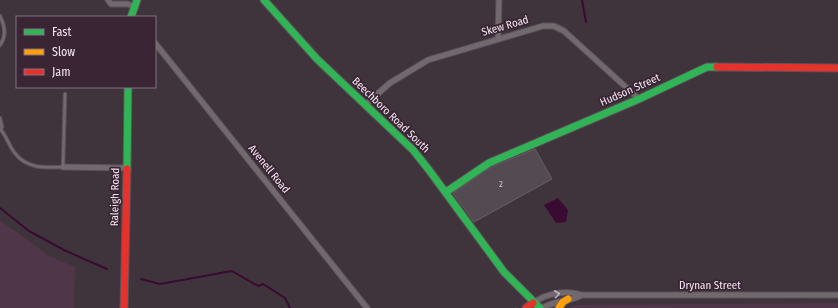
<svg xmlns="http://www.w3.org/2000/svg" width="838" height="308" font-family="'Fira Sans Condensed',sans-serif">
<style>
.built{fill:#4f3649}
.water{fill:#390b32}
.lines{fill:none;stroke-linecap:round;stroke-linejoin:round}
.stream{stroke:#390b32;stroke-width:2}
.building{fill:#544a51;stroke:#685f66}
.lane-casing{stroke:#5b5159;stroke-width:4.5}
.street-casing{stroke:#5b5159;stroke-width:7}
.fast-casing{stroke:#5b5159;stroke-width:9}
.slow-casing{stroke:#5b5159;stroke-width:9}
.jam-casing{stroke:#5b5159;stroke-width:9}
.path{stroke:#7a7378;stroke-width:1;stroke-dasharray:3 2;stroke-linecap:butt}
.lane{stroke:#72696f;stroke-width:2.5}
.street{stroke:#72696f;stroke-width:5}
.fast{stroke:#30b455;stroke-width:7}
.slow{stroke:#ff9f0a;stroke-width:7}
.jam{stroke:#e5322d;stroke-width:7}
.oneway{stroke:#c1b5bd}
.labels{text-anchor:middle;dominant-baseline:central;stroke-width:3.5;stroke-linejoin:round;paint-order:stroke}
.number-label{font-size:9px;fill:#cdc0c9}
.street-label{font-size:11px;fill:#f5e7f1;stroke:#392534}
</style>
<rect width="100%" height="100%" fill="#3f343c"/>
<!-- built -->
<path class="built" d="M0,220L49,256L75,267L74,308H0Z
M838,303V308H568L573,305Z"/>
<!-- water -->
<path class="water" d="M558,198L568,210L566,222L556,223L544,205Z"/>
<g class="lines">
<!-- stream -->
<path class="stream" d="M582,0L586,22
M0,208L29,231L66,251L107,269
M141,279L160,284L232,271L258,286L263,284L285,298L290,308"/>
</g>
<!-- building -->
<path class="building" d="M535,149L552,179L474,222L453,193L491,167Z"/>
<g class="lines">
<!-- lane casing -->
<g class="lane-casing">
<path id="lane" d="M0,16C5,26 7,36 0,45
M0,118L2,127L0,130
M1,130C6,136 9,145 14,152C26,169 45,168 63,167L65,94"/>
</g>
<!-- street casing -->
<g class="street-casing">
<path id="street" d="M108,0L111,4H128L133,6
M498,38L499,0
M155,43L367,308
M366,104L390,83L428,60L543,26H554L564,31L639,99
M63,167L127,168
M533,303C547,293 566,290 582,295H838
M542,308C556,300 570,302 582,295"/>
</g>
<!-- fast casing -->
<g class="fast-casing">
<path id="fast" d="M264,0L317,59L413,150L429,170L504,272L540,308
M131,17L137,0
M127,169L128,87
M446,192L489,163L639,99L707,67H717"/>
</g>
<!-- slow casing -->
<g class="slow-casing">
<path id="slow" d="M559,308L563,302L568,299"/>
</g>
<!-- jam casing -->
<g class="jam-casing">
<path id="jam" d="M717,67L838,68
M124,308L127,169
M526,308L533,303"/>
</g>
<!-- path -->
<path class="path" d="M516,308H517"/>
<!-- lane -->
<use href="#lane" class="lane"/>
<!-- street -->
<use href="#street" class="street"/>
<!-- fast -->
<use href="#fast" class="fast"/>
<!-- slow -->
<use href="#slow" class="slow"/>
<!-- jam -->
<use href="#jam" class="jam"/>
</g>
<!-- one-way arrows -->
<defs><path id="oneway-chevron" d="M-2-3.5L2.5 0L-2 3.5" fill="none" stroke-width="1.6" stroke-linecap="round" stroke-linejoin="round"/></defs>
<use class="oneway" href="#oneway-chevron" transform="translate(557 294) rotate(-7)"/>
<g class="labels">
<!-- number labels -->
<g class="number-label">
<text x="501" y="184">2</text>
</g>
<!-- street labels -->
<g class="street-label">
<text transform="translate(505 26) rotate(-16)">Skew Road</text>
<text transform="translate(630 90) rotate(-24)">Hudson Street</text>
<text transform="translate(391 115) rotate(44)">Beechboro Road South</text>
<text transform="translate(269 169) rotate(51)">Avenell Road</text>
<text transform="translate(115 197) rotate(-89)">Raleigh Road</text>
<text x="710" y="285">Drynan Street</text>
</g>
</g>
<!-- legend -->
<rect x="16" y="16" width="140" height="72" fill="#392534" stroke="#847380"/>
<rect x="24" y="29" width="20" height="6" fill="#30b455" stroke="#847380"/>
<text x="52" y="36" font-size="12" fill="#f5e7f1">Fast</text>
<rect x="24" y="49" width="20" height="6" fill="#ff9f0a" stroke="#847380"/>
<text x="52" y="56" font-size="12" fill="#f5e7f1">Slow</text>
<rect x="24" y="69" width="20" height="6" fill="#e5322d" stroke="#847380"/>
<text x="52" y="76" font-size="12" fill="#f5e7f1">Jam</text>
</svg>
